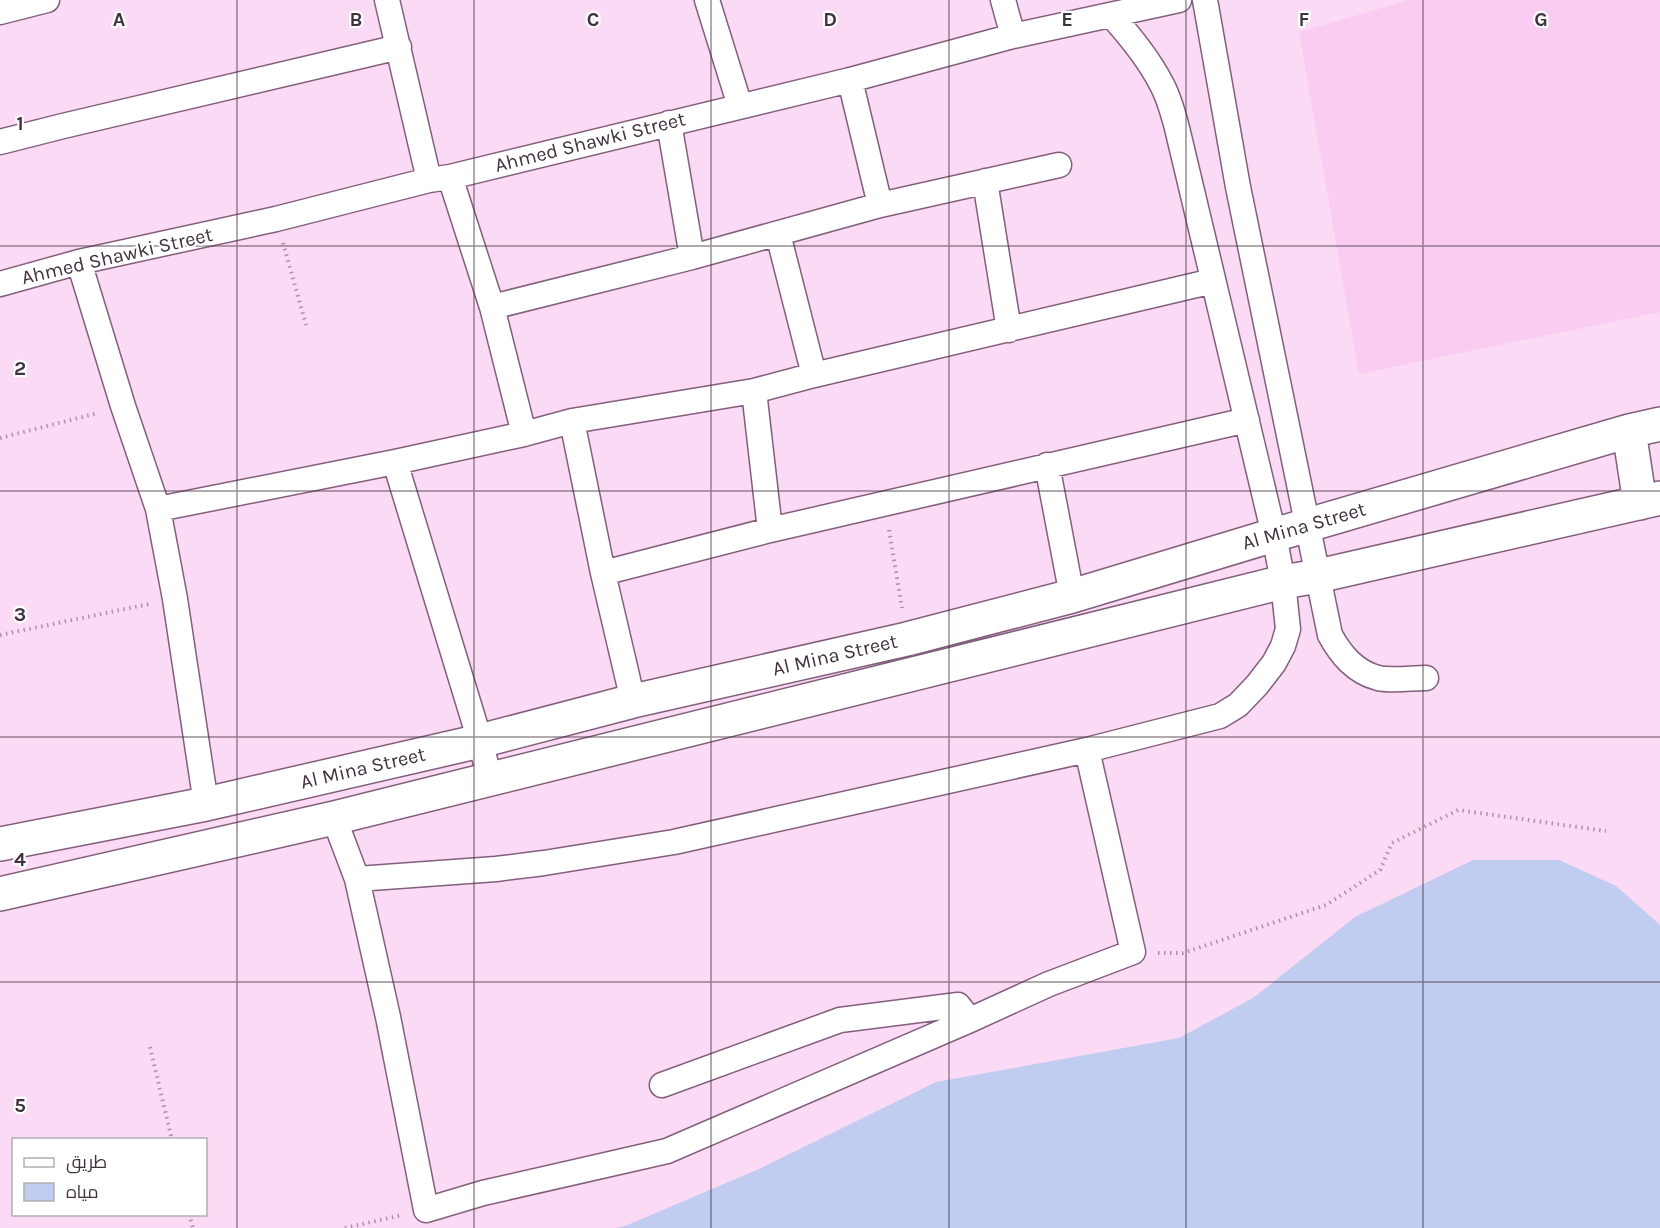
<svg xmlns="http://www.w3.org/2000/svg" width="1660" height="1228" font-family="Karla,Cairo,sans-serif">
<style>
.built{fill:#faccf2}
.water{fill:#c1ccf1}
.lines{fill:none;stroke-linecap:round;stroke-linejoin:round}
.minor-casing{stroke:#825f7c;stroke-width:27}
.secondary-casing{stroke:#825f7c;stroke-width:36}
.path{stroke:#ab92a7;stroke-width:4;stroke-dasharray:1.5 4.5;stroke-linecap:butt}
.minor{stroke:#fff;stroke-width:24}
.secondary{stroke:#fff;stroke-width:33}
.grid{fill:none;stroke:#40313e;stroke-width:1.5;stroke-opacity:0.55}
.labels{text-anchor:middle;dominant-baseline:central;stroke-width:4.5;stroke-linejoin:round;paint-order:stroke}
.street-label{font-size:20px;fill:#40313e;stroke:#fff}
.grid-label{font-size:20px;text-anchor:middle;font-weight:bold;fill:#40313e;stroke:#fff;stroke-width:4.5;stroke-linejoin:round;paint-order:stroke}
</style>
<rect width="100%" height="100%" fill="#fbdaf5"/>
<!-- built -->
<path class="built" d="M1409,0H1660V312L1359,374L1299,32Z"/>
<!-- water -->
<path class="water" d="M1473,860H1559L1616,886L1660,925V1228H615L625,1226L759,1169L936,1082L1179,1038L1253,998L1355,917Z"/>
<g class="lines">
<!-- minor casing -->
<g class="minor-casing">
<path id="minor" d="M387,0L429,180
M707,0L740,106
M1003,0L1013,36
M1205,0L1238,187L1330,635C1341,655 1355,672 1378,678C1391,681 1412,678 1426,678
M0,12L47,0
M850,80L880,205
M669,123L692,257
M0,142L63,126L399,47
M450,177L492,307L524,434
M985,181L1009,330
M778,234L814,375
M79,262L123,406L158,509L175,599L206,804
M0,284L79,262L276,219L429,180L450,177L850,80L1013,36L1179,0
M492,307L692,257L880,205L1059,165
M754,391L770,530
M572,421L603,573L633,701
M395,462L480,741L490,779
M1047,465L1072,596
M158,509L395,462L524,434L572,421L754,391L814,375L1213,281
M603,573L770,530L1247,420
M334,818L357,879L388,1017L426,1210L483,1193L667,1151L970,1020L1049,984L1133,952L1087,750
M357,879L496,869L544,863L674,842L1087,750L1220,716L1238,705L1257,685L1274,663L1283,646L1288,629L1283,582L1274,535L1177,128C1173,113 1169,97 1161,83C1148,58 1130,36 1111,15
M662,1085L840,1020L958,1005L970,1020"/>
</g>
<!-- secondary casing -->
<g class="secondary-casing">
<path id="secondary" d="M1629,431L1640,503
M0,844L206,804L480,741L633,701L907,639L1072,596L1274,535L1629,431L1660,424
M0,894L334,818L1283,582L1318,576L1660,498"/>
</g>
<!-- path -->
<path class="path" d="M283,243L306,325
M0,438L98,413
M889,530L902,608
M0,635L149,604
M1158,953H1183L1326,905L1380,870L1392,843L1458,810L1606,831
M150,1047L172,1140
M189,1214L193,1228
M345,1228L402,1215"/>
<!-- minor -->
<use href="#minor" class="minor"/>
<!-- secondary -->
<use href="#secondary" class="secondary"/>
</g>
<!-- grid -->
<path class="grid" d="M237,0V1228M474,0V1228M711,0V1228M949,0V1228M1186,0V1228M1423,0V1228M0,246H1660M0,491H1660M0,737H1660M0,982H1660"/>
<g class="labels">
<!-- street labels -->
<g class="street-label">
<text transform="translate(590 142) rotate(-14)">Ahmed Shawki Street</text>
<text transform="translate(117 256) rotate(-13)">Ahmed Shawki Street</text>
<text transform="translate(1304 526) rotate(-16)">Al Mina Street</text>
<text transform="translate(835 655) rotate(-13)">Al Mina Street</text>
<text transform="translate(363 768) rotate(-13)">Al Mina Street</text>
</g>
</g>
<g class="grid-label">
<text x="119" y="26">A</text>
<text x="356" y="26">B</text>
<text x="593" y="26">C</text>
<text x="830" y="26">D</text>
<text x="1067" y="26">E</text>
<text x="1304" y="26">F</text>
<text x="1541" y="26">G</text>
<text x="20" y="130">1</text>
<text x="20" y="375">2</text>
<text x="20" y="621">3</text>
<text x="20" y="866">4</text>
<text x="20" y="1112">5</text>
</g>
<!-- legend -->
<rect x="12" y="1138" width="195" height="78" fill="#ffffff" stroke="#b3adb2" stroke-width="1.5"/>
<rect x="24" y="1158" width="30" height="9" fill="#ffffff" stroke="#b3adb2" stroke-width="1.5"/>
<text x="66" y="1168" font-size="18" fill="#40313e">طريق</text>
<rect x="24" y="1183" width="30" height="18" fill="#c1ccf1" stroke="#b3adb2" stroke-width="1.5"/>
<text x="66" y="1198" font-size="18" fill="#40313e">مياه</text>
</svg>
